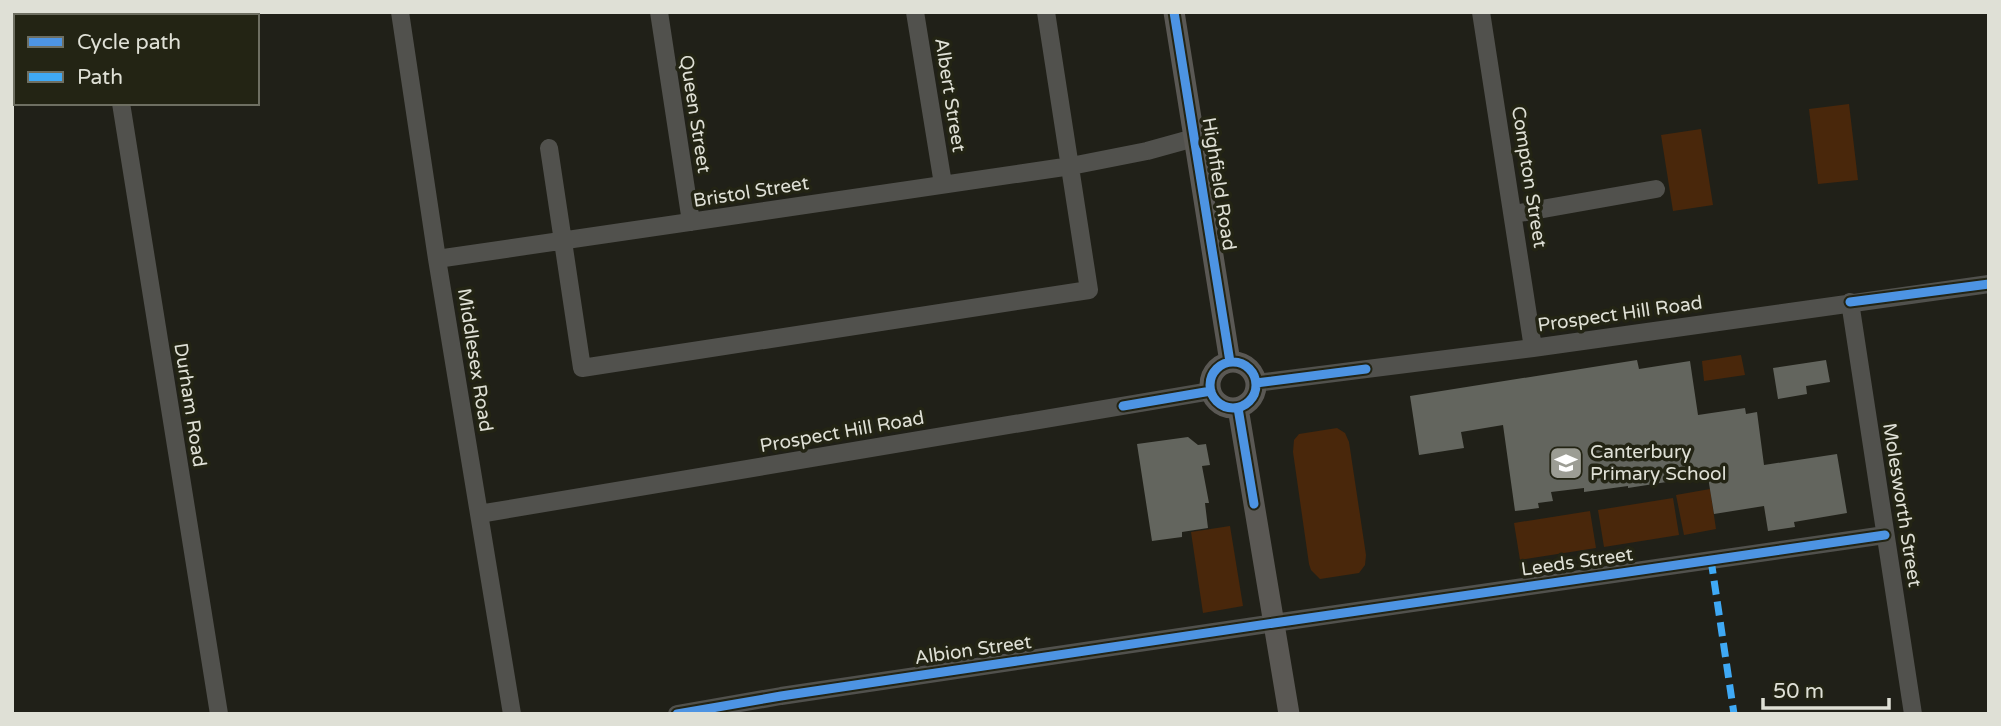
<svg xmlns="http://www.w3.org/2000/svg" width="2001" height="726" font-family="'Varela Round',sans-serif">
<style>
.green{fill:#49270b}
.building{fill:#63655e}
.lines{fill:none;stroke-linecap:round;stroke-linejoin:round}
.minor{stroke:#51514d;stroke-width:18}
.major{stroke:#5a5854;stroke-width:21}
.quiet{stroke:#3fa9f5;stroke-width:7;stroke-dasharray:14 7;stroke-linecap:butt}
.cycleway-casing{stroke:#232414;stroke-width:13}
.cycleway{stroke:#4d94e3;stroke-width:9}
.labels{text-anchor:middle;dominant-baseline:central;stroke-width:7;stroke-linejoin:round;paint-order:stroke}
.street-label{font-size:19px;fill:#dfe0d6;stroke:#232414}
.poi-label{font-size:19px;fill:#dfe0d6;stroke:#232414;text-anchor:start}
</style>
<rect width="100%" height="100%" fill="#202018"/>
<!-- green -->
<path class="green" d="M1849,104L1858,180L1818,184L1809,109Z
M1701,129L1713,205L1673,211L1661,135Z
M1741,355L1745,375L1704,381L1702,361Z
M1337,428L1345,433L1349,442L1366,555L1365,565L1359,573L1320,579L1311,570L1309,564L1293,452L1294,440L1299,434Z
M1710,489L1716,529L1684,535L1676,495Z
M1673,498L1679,535L1604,547L1598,510Z
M1590,511L1596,548L1520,560L1514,523Z
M1230,526L1243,606L1203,613L1191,532Z"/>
<!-- building -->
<path class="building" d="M1637,360L1639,369L1690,361L1698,415L1745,408L1746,414L1757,412L1764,465L1837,454L1847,513L1794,522L1795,527L1768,531L1764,506L1714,514L1707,471L1672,476L1673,481L1628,488V486L1584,492V488L1551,492L1553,501L1538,503L1539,508L1515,511L1503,425L1461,432L1464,448L1419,455L1410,396Z
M1826,360L1830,382L1806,386L1807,394L1778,399L1773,368Z
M1188,437L1198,445L1206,444L1210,465L1202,466L1209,503H1205L1208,528L1182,532V537L1152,541L1137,444Z"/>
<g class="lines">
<!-- minor -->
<path class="minor" d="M106,12L107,16
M400,12L437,259L512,714
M659,12L691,222
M915,12L943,184
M1481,12L1533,348
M121,103L219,714
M549,148L582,368L1089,290L1046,12
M1514,214L1656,189
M437,259L1071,166L1147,151L1194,138
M1850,302L1913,714
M1256,383L1533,348L1989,284
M479,514L1211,391
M677,714L781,696L1274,623L1885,535"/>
<!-- major -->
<path class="major" d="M1174,12L1230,362
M1210 385a23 23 0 1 1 46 0a23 23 0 1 1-46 0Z
M1238,408L1289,714"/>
<!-- quiet -->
<path class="quiet" d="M1711,560L1734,714"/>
<!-- cycleway casing -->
<g class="cycleway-casing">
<path id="cycleway" d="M1174,12L1230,362
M1850,302L1989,284
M1210 385a23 23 0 1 1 46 0a23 23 0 1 1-46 0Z
M1256,383L1366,369
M1123,406L1211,391
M1238,408L1254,504
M677,714L781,696L1274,623L1885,535"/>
</g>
<!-- cycleway -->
<use href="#cycleway" class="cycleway"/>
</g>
<!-- icons -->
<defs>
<g id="school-square" transform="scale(1.75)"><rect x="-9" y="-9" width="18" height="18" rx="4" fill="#9c9d94" stroke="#232414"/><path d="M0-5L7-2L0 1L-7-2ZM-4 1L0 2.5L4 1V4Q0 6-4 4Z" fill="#fff"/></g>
</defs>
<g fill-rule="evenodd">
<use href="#school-square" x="1566" y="463"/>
</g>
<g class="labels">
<!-- street labels -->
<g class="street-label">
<text transform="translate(950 95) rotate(81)">Albert Street</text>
<text transform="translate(695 114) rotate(81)">Queen Street</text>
<text transform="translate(1529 177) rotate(81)">Compton Street</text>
<text transform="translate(1219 184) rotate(81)">Highfield Road</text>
<text transform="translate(751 192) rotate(-9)">Bristol Street</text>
<text transform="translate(1620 314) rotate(-8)">Prospect Hill Road</text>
<text transform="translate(475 360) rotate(81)">Middlesex Road</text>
<text transform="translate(190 405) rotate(81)">Durham Road</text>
<text transform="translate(842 432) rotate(-10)">Prospect Hill Road</text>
<text transform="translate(1902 505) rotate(81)">Molesworth Street</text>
<text transform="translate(1577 562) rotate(-8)">Leeds Street</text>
<text transform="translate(973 650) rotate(-8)">Albion Street</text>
</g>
<!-- poi labels -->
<g class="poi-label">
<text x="1590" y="452">Canterbury<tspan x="1590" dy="22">Primary School</tspan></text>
</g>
</g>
<!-- border -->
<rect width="2001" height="726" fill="none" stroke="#dfe0d6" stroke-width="28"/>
<!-- legend -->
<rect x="14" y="14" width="245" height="91" fill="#232414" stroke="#6e6f62" stroke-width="2"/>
<rect x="28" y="37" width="35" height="10" fill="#4d94e3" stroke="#6e6f62" stroke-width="2"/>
<text x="77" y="49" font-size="21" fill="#dfe0d6">Cycle path</text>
<rect x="28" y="72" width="35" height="10" fill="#3fa9f5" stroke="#6e6f62" stroke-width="2"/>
<text x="77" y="84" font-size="21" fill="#dfe0d6">Path</text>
<!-- scale -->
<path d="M1763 698v10h126v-10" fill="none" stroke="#dfe0d6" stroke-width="3.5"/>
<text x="1773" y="698" font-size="21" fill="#dfe0d6" stroke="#232414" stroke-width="5" paint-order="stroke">50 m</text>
</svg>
